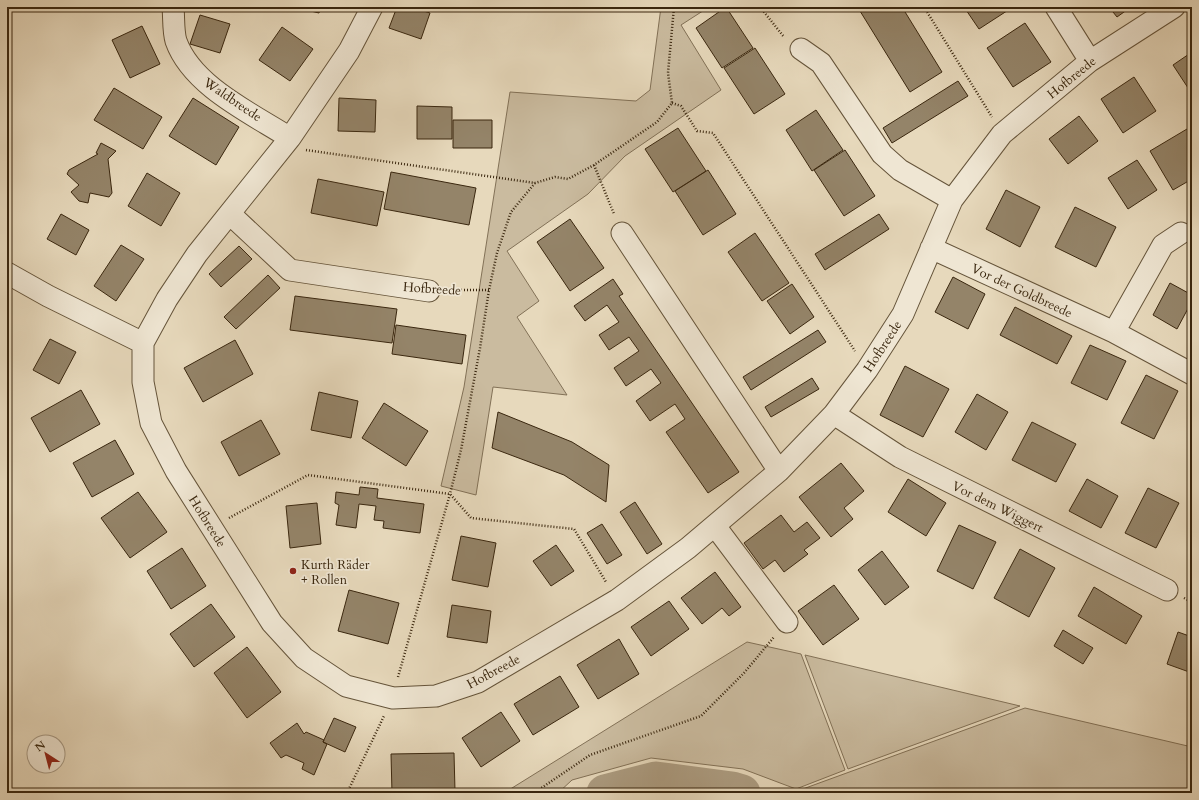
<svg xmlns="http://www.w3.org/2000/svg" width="1199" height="800" font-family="Cardo,serif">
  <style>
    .green { fill: #cabb9f; stroke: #827157 }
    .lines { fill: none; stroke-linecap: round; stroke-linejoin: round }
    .river { stroke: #ac9c81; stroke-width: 37 }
    .building { fill: #948469; stroke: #3a270f }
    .minor-casing { stroke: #65543a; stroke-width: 23 }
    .path { stroke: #3a270f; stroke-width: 2.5; stroke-dasharray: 1 2; stroke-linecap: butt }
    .minor { stroke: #efe6d3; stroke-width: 21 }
    .poi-dot { fill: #8f2418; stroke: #efe6d3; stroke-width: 1.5 }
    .labels { text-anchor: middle; stroke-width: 3.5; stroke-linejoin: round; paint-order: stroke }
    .street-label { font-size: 13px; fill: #3a270f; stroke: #efe6d3 }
    .poi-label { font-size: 13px; fill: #3a270f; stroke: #efe6d3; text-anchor: start }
  </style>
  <rect width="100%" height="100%" fill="#e7d9bc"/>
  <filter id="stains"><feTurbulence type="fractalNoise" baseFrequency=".005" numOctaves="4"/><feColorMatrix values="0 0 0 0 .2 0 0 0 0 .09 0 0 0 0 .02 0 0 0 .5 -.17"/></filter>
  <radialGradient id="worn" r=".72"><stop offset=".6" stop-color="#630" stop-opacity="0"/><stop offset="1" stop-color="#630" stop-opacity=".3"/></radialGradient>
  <!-- green -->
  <path class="green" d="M661 7H709L681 25 721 90 625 156 588 194 507 251 539 301 517 317 567 395 493 387 476 495 441 486 464 387 510 92 636 101 650 90Z
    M747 642 801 654 845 770 796 789 743 769 651 758 572 780 558 793H504Z
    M805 655 1020 706 848 769Z
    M1025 708 1192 747V793H809L800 790Z"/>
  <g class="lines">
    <!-- river -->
    <path class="river" d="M605 793 656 780 732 790 742 793"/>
  </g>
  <!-- building -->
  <path class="building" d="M294 7H321L319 13Z
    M397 7H411L430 13 421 39 389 28Z
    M573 7H606V11Z
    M726 7 753 48 722 68 696 28Z
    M867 7H902L942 72 910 92 860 11Z
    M964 7H1013L979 29Z
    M1109 7H1131L1117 17Z
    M200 15 230 24 220 53 190 44Z
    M1025 23 1051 62 1013 87 987 48Z
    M142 26 160 64 130 78 112 40Z
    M282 27 313 49 290 81 259 60Z
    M755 48 785 94 754 114 724 68Z
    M1192 52V94L1173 65Z
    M1134 77 1156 111 1123 133 1101 99Z
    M958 81 968 96 892 143 883 128Z
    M114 88 162 117 143 149 94 120Z
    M193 98 239 127 216 165 169 136Z
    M339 98 376 100 375 132 338 131Z
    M417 106 452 107V139H417Z
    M816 110 843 150 812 171 786 130Z
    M1079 116 1098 141 1068 164 1049 139Z
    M453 120H492V148H453Z
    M678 128 706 171 673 192 645 149Z
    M1187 129 1192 137V179L1173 190 1150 151Z
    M101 143 116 151 108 159 112 193 109 197 90 193 88 203 79 201 71 192 79 185 67 174 69 170 98 154 96 153Z
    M845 150 875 196 844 216 814 170Z
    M1137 160 1157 190 1128 209 1108 178Z
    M708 170 736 214 703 235 675 191Z
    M391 172 476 188 469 225 384 209Z
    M147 173 180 193 161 226 128 206Z
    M318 179 384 192 377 226 311 213Z
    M1006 190 1040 207 1020 247 986 229Z
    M1075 207 1116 227 1096 267 1055 247Z
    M61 214 89 230 76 255 47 239Z
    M879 214 889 229 825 270 815 254Z
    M570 219 604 268 570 291 537 242Z
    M755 233 789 283 762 301 728 252Z
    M121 245 144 259 116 301 94 286Z
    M239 246 252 259 221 287 209 274Z
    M268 275 280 288 236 329 224 317Z
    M953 277 985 294 968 329 935 312Z
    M613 279 623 294 619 296 739 472 708 493 666 432 685 419 675 404 650 421 636 401 661 383 651 369 626 386 614 368 639 351 629 337 609 350 599 335 619 322 607 305 585 321 574 306Z
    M1170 283 1192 295V301L1177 329 1153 315Z
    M792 284 814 317 790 334 767 301Z
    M295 296 397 309 392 343 290 330Z
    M1015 307 1072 336 1057 364 1000 335Z
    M396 325 466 335 462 364 392 354Z
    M818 330 826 342 751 390 743 377Z
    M50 339 76 352 59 384 33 370Z
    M235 340 253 374 203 402 184 368Z
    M1090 345 1126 361 1107 400 1071 383Z
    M905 366 949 389 923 437 880 415Z
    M1146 375 1178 391 1154 439 1121 423Z
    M812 378 819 389 771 417 765 407Z
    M81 390 100 424 50 452 31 418Z
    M319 392 358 401 351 438 311 430Z
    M977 394 1008 412 986 450 955 432Z
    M384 403 428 431 406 466 362 438Z
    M498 412 572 442 609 465 606 502 564 475 492 448Z
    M261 420 280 454 239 476 221 442Z
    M1032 422 1076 444 1056 482 1012 460Z
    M115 440 134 474 92 497 73 463Z
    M841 463 864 491 844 508 853 519 831 537 799 497Z
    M908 479 946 503 926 536 888 512Z
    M1087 479 1118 496 1101 528 1069 511Z
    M360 487 378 489 377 498 424 504 420 533 383 528 384 521 374 520 376 506 359 504 356 528 336 525 339 505 335 503 336 492 359 495Z
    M1148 488 1179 503 1156 548 1125 533Z
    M138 492 167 532 130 558 101 518Z
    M635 502 662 544 647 554 620 512Z
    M317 503 321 544 290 548 286 506Z
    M781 515 794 532 807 522 820 538 804 550 808 554 784 572 775 560 763 569 744 543Z
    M602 524 622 555 607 564 587 533Z
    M959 525 996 542 973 589 937 571Z
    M461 536 496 543 488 587 452 580Z
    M556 545 574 571 551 586 533 561Z
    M182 548 206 586 171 609 147 571Z
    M1020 549 1055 568 1029 617 994 598Z
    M882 551 909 587 885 605 858 570Z
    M715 572 741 607 729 616 722 608 702 624 681 598Z
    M834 585 859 619 823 645 798 611Z
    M1094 587 1142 616 1126 644 1078 616Z
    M349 590 399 603 388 644 338 631Z
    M669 601 689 629 651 656 631 627Z
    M211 604 235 637 194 667 170 634Z
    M452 605 491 611 487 643 447 637Z
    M1063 630 1093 648 1083 664 1054 646Z
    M1178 632 1192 637V673L1167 664Z
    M619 639 639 674 598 699 577 665Z
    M247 647 281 692 247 718 214 673Z
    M560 676 579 707 533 735 514 704Z
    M501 712 520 741 481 767 462 738Z
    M334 718 356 727 345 752 323 742Z
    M297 723 304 734 306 732 324 740 323 742 327 744 314 775 302 769 304 763 286 755 281 758 270 743Z
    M454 753 455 791 392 793 391 754Z"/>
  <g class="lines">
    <defs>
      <path id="minor" d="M173 7C174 17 173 31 176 41 192 86 251 113 290 138
        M372 7 349 51 290 138 197 254 167 299 143 343V382L151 423 176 471 272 623 304 658 346 686 393 698 436 696 478 682 617 600 688 548 779 471 834 414 867 370 903 314 952 200 1002 134 1090 61 1174 7
        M1056 7 1090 61
        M801 49 821 63 882 154 900 170 952 200
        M230 214 290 270 429 291
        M622 233 779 471
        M931 248 1114 332 1192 374
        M7 273 48 296 143 343
        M1114 332 1163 245 1181 233
        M834 414 900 457 1167 590
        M715 526 787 622"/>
    </defs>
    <!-- minor casing -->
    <use href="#minor" class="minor-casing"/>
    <!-- path -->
    <path class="path" d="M760 7 784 37
      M924 7 992 117
      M672 103 681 106 697 131 713 133 855 351
      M306 150 535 183 555 177 568 179 594 165 657 122 672 103 668 73 674 7
      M594 165 614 214
      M449 290H489
      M229 518 308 475 450 494 471 518 574 529 606 582
      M1184 598 1192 602
      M398 677 450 494 461 450 480 348 489 290 497 253 511 212 535 183
      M347 793 384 716
      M534 793 590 755 701 716 744 673 774 637"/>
    <!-- minor -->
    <use href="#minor" class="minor"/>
  </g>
  <!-- markers -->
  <circle class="poi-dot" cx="293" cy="571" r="4"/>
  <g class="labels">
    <!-- street labels -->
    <g class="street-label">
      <text transform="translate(1071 77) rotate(-39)" y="5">Hofbreede</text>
      <text transform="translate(233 99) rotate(34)" y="5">Waldbreede</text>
      <text transform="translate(432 288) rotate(4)" y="5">Hofbreede</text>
      <text transform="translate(1022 290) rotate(25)" y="5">Vor der Goldbreede</text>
      <text transform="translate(882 346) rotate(-57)" y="5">Hofbreede</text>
      <text transform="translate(998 506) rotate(26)" y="5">Vor dem Wiggert</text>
      <text transform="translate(208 521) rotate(58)" y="5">Hofbreede</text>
      <text transform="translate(493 671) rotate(-28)" y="5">Hofbreede</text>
    </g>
    <!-- poi labels -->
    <g class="poi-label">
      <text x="301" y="569">Kurth Räder<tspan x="301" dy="15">+ Rollen</tspan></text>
    </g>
  </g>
  <!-- margin -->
  <rect width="1199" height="800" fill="none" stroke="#e7d9bc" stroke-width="24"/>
  <rect x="8" y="8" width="1183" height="784" fill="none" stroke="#3a270f" stroke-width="2"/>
  <rect x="12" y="12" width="1175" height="776" fill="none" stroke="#3a270f"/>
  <!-- north arrow -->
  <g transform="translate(46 754) rotate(324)"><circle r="19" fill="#efe6d3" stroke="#a79a85"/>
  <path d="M0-3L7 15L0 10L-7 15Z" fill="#8f2418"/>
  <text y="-6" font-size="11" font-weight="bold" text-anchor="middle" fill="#3a270f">N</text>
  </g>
  <rect width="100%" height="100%" filter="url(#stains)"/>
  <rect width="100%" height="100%" fill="url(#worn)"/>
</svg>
